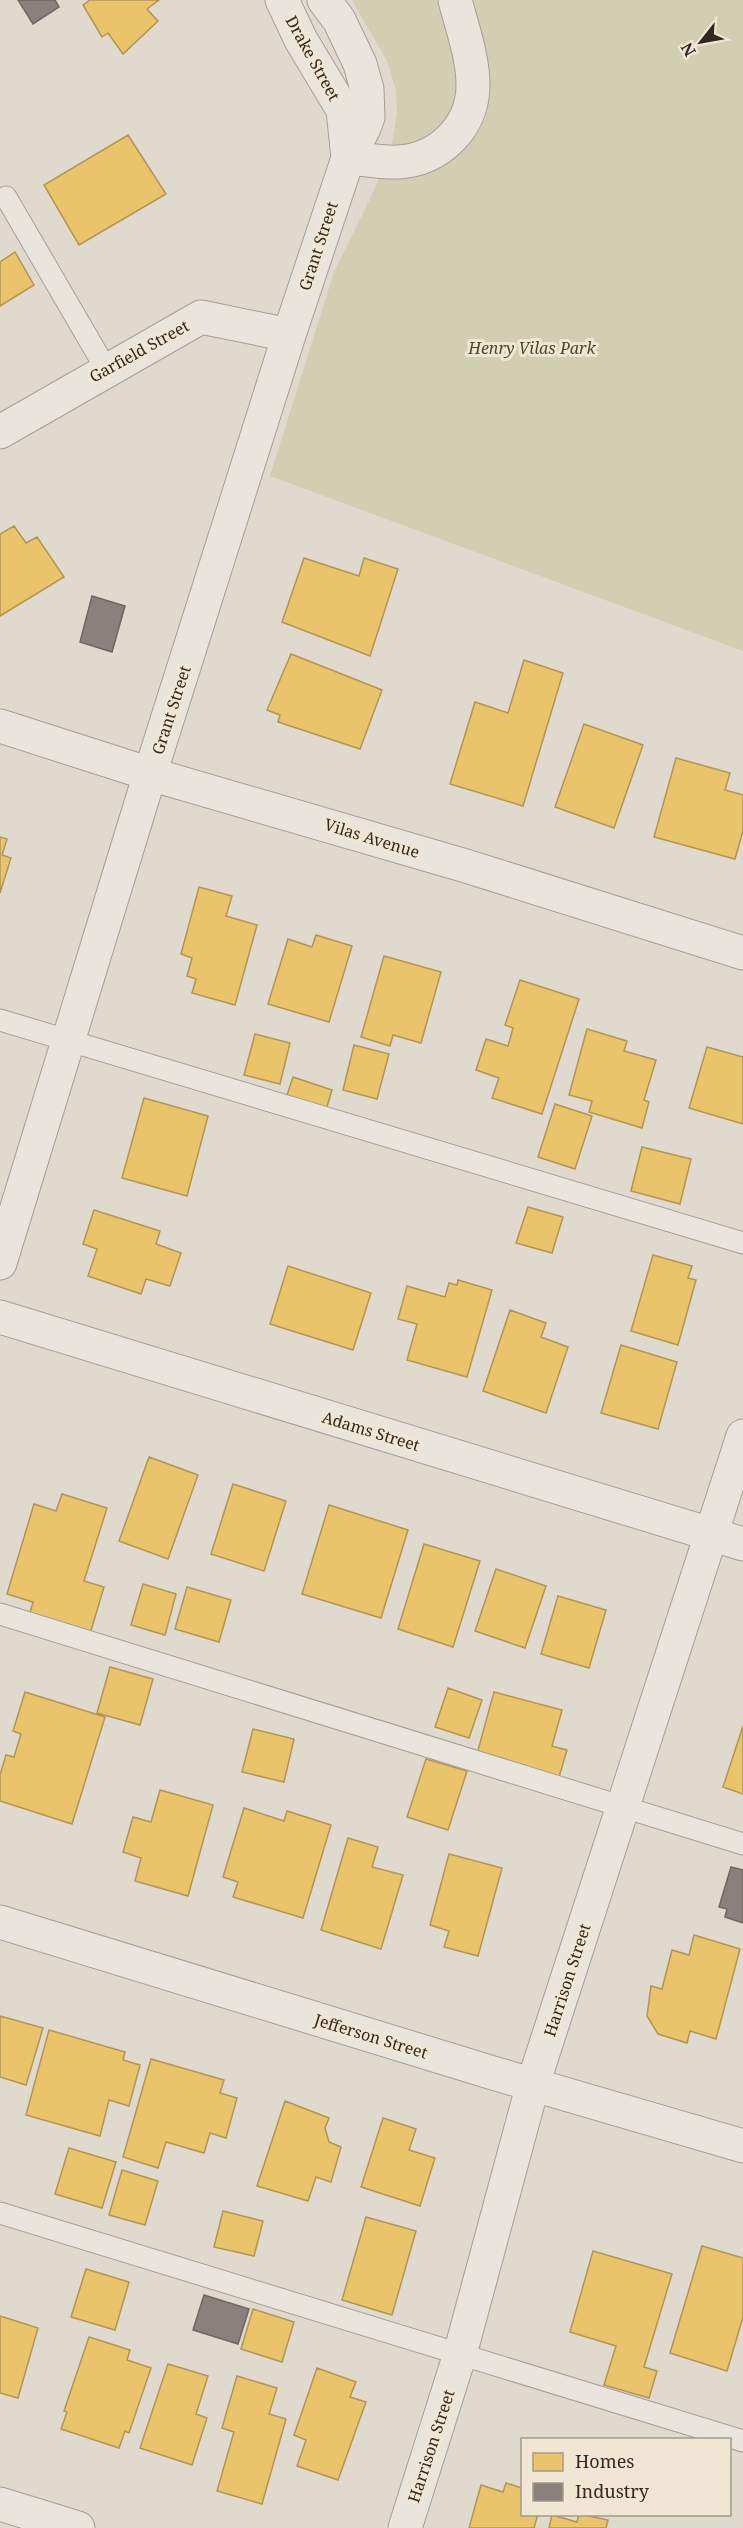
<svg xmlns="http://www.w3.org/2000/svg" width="743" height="2528" font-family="'Noto Serif',serif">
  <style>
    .green { fill: #d1ceb1 }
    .homes { fill: #e9c46a; stroke: #b29554; stroke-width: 1.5 }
    .industry { fill: #8a817c; stroke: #706660; stroke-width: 1.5 }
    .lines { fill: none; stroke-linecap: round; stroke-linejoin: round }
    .lane-casing { stroke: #a59e96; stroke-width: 23 }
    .street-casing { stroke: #a59e96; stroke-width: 35 }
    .lane { stroke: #e9e5dd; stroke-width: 21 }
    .street { stroke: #e9e5dd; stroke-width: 33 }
    .labels { text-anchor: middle; stroke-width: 6; stroke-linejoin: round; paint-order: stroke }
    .street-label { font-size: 16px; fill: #33271f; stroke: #f1e6d3 }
    .park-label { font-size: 16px; font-style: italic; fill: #474d28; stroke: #f1e6d3 }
  </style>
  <rect width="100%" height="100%" fill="#e0d9cd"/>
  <!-- green -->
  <path class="green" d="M352 0H743V651L270 476 334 272 371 197 391 148 397 114 396 90 387 61Z"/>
  <!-- homes -->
  <path class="homes" d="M90 0H159L147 9 158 21 123 54 108 33 102 37 83 5Z
    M128 135 166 194 79 245 44 185Z
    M15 252 34 285 0 306V262Z
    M14 526 26 543 37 537 64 577 0 616V534Z
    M304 558 359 576 364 558 398 569 370 656 282 622Z
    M291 654 382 690 360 749 278 722 280 715 267 710Z
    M524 660 563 673 523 806 450 784 475 702 508 713Z
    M584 724 643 745 614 828 555 807Z
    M676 758 730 773 725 790 743 795V831L735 859 654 837Z
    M0 837 7 839 2 855 11 858 0 893Z
    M199 887 232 896 226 916 257 925 235 1005 192 993 196 979 187 976 192 958 181 954Z
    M316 935 352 946 329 1022 268 1004 288 939 312 947Z
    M384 956 441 972 421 1043 393 1035 390 1046 361 1037Z
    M520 980 579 999 542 1114 492 1098 499 1078 476 1070 486 1039 508 1046 513 1028 505 1025Z
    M587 1029 627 1041 624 1051 656 1060 644 1100 649 1102 642 1128 589 1112 592 1101 569 1095Z
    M255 1034 290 1043 280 1084 244 1075Z
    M354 1045 389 1054 377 1099 343 1090Z
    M707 1047 743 1057V1124L689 1108Z
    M293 1077 332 1090 326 1110 286 1098Z
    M144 1098 208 1116 187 1196 122 1178Z
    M555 1104 592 1116 575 1169 538 1157Z
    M642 1147 691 1159 680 1204 631 1191Z
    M528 1207 563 1217 552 1253 516 1243Z
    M94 1210 160 1231 156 1244 181 1253 170 1286 146 1279 141 1294 88 1276 97 1249 83 1244Z
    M653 1255 692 1266 688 1278 696 1280 678 1345 631 1331Z
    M288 1266 371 1293 353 1350 270 1324Z
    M458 1280 492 1290 467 1377 407 1360 417 1324 398 1319 407 1286 445 1297 449 1283 457 1285Z
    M510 1310 546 1323 541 1337 568 1347 546 1413 483 1391Z
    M621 1345 677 1362 658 1429 601 1413Z
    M149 1457 198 1475 168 1559 119 1541Z
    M233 1484 286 1501 264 1571 211 1554Z
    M62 1494 107 1508 84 1581 104 1587 90 1634 29 1616 33 1602 7 1594 34 1504 56 1511Z
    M329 1505 408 1530 381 1618 302 1594Z
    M424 1544 480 1561 453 1647 398 1629Z
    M496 1569 546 1586 525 1648 475 1631Z
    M143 1584 176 1594 165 1635 131 1625Z
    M187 1587 231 1600 219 1642 175 1629Z
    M558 1596 606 1610 589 1668 541 1654Z
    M110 1667 153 1679 140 1725 97 1713Z
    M448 1688 482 1700 469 1738 435 1727Z
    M25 1692 105 1717 72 1824 0 1801V1775L6 1755 14 1757 21 1734 13 1731Z
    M494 1692 562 1710 552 1746 567 1750 559 1777 477 1754Z
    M743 1726V1794L723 1787Z
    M253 1729 294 1739 284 1782 242 1772Z
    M426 1759 467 1771 448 1830 407 1817Z
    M160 1790 213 1805 188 1896 135 1881 141 1858 123 1852 133 1817 151 1822Z
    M244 1808 284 1821 287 1811 331 1825 303 1918 233 1897 238 1882 223 1877Z
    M348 1838 378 1847 372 1867 403 1875 381 1949 321 1930Z
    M449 1854 502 1868 478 1956 444 1947 449 1931 430 1925Z
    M694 1935 740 1949 716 2039 690 2031 687 2043 658 2034 647 2016 651 1986 662 1989 672 1950 689 1955Z
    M0 2016 43 2028 26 2085 0 2077Z
    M49 2030 125 2052 123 2060 140 2065 129 2106 109 2100 100 2136 26 2115Z
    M151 2059 224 2080 220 2093 237 2098 226 2138 210 2133 204 2153 166 2142 158 2168 123 2157Z
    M285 2101 329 2118 325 2128 329 2142 341 2147 331 2182 316 2177 308 2201 257 2186Z
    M383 2118 416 2129 409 2150 435 2158 420 2206 361 2187Z
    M69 2148 116 2162 102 2208 55 2194Z
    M122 2170 158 2181 145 2225 109 2215Z
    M223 2211 263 2221 254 2256 214 2247Z
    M366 2217 416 2231 392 2315 342 2300Z
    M702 2246 743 2258V2317L727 2371 670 2353Z
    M593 2251 672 2274 644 2367 657 2371 649 2398 604 2385 616 2346 570 2332Z
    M86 2269 129 2282 115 2330 71 2317Z
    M253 2309 294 2322 282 2362 241 2349Z
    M0 2316 38 2328 18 2398 0 2393Z
    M89 2337 130 2350 127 2360 151 2368 129 2433 125 2431 119 2448 61 2429 67 2412 64 2411Z
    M168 2364 208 2376 196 2414 207 2418 192 2465 140 2448Z
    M317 2368 356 2382 350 2397 366 2402 338 2480 297 2466 306 2440 294 2435Z
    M237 2376 277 2388 269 2414 286 2419 262 2504 217 2491 234 2432 222 2428Z
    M506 2483 522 2488V2514H538L534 2528H469L481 2485 503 2492Z
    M579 2514 608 2520 606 2528H549L552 2515 577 2522Z"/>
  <!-- industry -->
  <path class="industry" d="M18 0H55L59 7 33 24Z
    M92 596 125 606 112 652 80 642Z
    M731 1867 743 1870V1923L725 1917 727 1909 719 1907Z
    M204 2295 249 2309 238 2344 193 2330Z"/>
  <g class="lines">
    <defs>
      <path id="lane" d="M6 197 106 369
        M0 1020 743 1243
        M0 1614 743 1844
        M0 2213 743 2441"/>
      <path id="street" d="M282 0 301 40 343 110 348 158
        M348 158C364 159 382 163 398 162 439 160 473 127 473 85 473 57 462 27 455 0
        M0 432 201 317 289 335
        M0 726 150 774 466 866 743 953
        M0 1263 150 774 289 335 348 158 364 128 368 117 367 89 360 64 339 20 324 0
        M0 1317 743 1544
        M0 1922 493 2073 743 2146
        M0 2504 78 2528
        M405 2528 460 2354 533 2084 743 1436"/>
    </defs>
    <!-- lane casing -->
    <use href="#lane" class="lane-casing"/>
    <!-- street casing -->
    <use href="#street" class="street-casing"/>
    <!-- lane -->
    <use href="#lane" class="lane"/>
    <!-- street -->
    <use href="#street" class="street"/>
  </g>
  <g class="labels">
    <!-- street labels -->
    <g class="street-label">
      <text transform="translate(313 58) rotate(61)" y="6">Drake Street</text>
      <text transform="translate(318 246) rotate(-72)" y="6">Grant Street</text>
      <text transform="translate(139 351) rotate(-29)" y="6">Garfield Street</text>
      <text transform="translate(171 710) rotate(-72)" y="6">Grant Street</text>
      <text transform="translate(372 838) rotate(17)" y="6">Vilas Avenue</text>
      <text transform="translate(371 1431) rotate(17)" y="6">Adams Street</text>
      <text transform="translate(567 1980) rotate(-72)" y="6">Harrison Street</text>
      <text transform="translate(371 2036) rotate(17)" y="6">Jefferson Street</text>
      <text transform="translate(431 2446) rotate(-72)" y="6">Harrison Street</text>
    </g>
    <!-- park labels -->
    <g class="park-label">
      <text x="532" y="354">Henry Vilas Park</text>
    </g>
  </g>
  <!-- legend -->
  <rect x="521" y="2438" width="210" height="78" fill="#f1e6d3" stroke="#a59a8b" stroke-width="1.5"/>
  <rect x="533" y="2453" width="30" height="18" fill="#e9c46a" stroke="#a59a8b" stroke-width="1.5"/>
  <text x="575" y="2468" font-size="18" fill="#33271f">Homes</text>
  <rect x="533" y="2483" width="30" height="18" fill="#8a817c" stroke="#a59a8b" stroke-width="1.5"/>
  <text x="575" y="2498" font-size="18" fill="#33271f">Industry</text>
  <!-- north arrow -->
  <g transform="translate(701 42) rotate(239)" stroke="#f1e6d3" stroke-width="4.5" paint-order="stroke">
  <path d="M0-4.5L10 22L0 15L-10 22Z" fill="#33271f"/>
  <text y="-9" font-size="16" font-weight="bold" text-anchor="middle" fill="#33271f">N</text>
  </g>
</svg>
